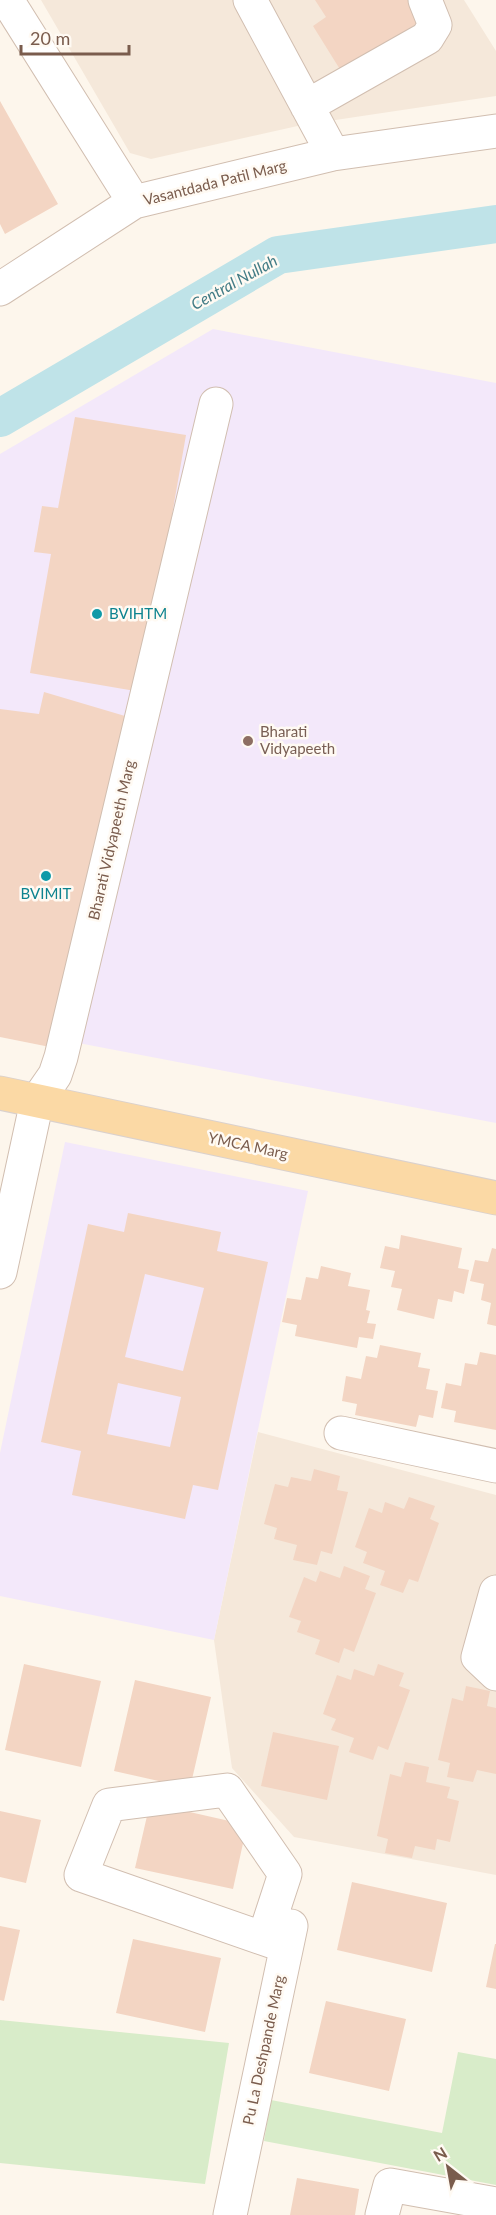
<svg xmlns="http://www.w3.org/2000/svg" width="496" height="2215" font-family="Lato,sans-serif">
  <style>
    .residential { fill: #f5e8da }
    .education { fill: #f3e8fa }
    .green { fill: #d8ecc9 }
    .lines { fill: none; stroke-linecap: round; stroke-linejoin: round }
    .canal { stroke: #bfe3e8; stroke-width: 38 }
    .building { fill: #f3d5c3; fill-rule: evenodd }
    .minor-casing { stroke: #d1beb0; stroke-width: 35 }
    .major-casing { stroke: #dad1cd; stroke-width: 35 }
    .minor { stroke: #fff; stroke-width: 33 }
    .major { stroke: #fbd9a5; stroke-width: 33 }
    .culture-dot { fill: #0f9aa8; stroke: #fffaf3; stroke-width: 2 }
    .education-dot { fill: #8d6e63; stroke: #fffaf3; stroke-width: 2 }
    .labels { text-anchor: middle; stroke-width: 5; stroke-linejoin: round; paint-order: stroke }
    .street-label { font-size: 15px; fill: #7a5c4d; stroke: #fffaf3 }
    .culture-label { font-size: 15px; fill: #0d838f; stroke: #fffaf3; text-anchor: start }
    .education-label { font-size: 15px; fill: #785e54; stroke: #fffaf3; text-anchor: start }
    .water-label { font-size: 16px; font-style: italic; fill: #437c86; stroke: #fffaf3 }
  </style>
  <rect width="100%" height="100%" fill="#fdf6ec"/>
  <!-- residential -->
  <path class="residential" d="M41 0H464L496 51V96L302 125 151 159 130 153Z
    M258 1432 496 1495V1875L294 1837 232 1768 214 1640Z"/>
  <!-- education -->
  <path class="education" d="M213 329 496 383V1123L0 1028V454Z
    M65 1142 308 1191 214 1640 0 1596V1453Z"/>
  <!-- green -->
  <path class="green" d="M0 2020 229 2043 205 2184 0 2163Z
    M458 2052 496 2059V2185L264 2141 271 2100 442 2133Z"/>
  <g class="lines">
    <!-- canal -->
    <path class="canal" d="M0 418 278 255 496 224"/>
  </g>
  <!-- building -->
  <path class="building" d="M315 0H415L426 18 341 71 313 26 326 17Z
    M0 101 58 204 5 234 0 224Z
    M75 417 186 435 141 692 30 673 51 554 34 552 42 506 58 508Z
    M44 692 125 716 55 1048 0 1037V709L39 714Z
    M128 1213 221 1232 217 1251 268 1262 218 1490 193 1485 185 1519 72 1495 81 1451 41 1442 88 1224 124 1232ZM145 1274 204 1288 183 1371 125 1357ZM118 1383 181 1397 170 1447 107 1434Z
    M401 1235 462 1248 458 1268 469 1270 464 1294 454 1291 452 1302 438 1299 434 1319 397 1310 402 1289 391 1287 395 1271 380 1268 385 1246 399 1249Z
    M492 1248 496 1249V1326L487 1324 491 1303 481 1300 484 1284 470 1281 475 1260 488 1262Z
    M321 1266 351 1273 348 1286 370 1290 366 1310 370 1311 367 1323 376 1324 373 1339 359 1337 357 1348 295 1336 297 1325 282 1322 287 1298 301 1300 306 1277 318 1279Z
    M380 1345 421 1353 418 1367 430 1369 426 1389 438 1391 433 1418 419 1415 416 1427 355 1415 357 1404 342 1401 346 1376 361 1379 366 1356 377 1358Z
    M480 1352 496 1355V1430L454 1422 456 1411 441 1408 446 1383 461 1386 465 1363 477 1365Z
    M314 1469 340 1476 337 1490 348 1492 332 1554 321 1551 317 1565 293 1560 297 1545 274 1539 277 1528 264 1524 275 1484 288 1487 291 1477 311 1481Z
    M409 1497 435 1506 430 1519 439 1523 418 1582 409 1579 403 1593 380 1585 385 1571 363 1563 367 1552 355 1547 369 1508 382 1513 385 1502 404 1509Z
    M344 1566 370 1576 365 1589 376 1593 354 1652 344 1648 339 1663 315 1654 320 1640 297 1632 301 1621 289 1617 304 1577 316 1582 320 1571 340 1578Z
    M24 1664 101 1681 81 1767 5 1750Z
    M378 1664 404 1673 399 1686 410 1690 388 1750 378 1746 373 1760 349 1752 354 1738 331 1730 336 1719 323 1714 337 1675 351 1680 354 1669 374 1676Z
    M135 1680 211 1697 190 1788 114 1771Z
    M466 1686 490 1691 487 1706 496 1708V1774L477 1770 473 1782 447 1777 450 1763 438 1760 452 1698 463 1701Z
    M273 1732 339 1746 327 1800 261 1786Z
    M405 1762 429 1767 426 1782 450 1787 447 1798 459 1801 450 1842 437 1839 435 1850 415 1846 412 1858 385 1853 388 1839 377 1836 390 1774 401 1777Z
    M150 1803 247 1825 233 1889 135 1868Z
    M0 1811 41 1820 26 1883 0 1877Z
    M352 1882 447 1903 432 1972 337 1950Z
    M0 1926 20 1930 4 2001 0 2000Z
    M133 1939 221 1958 205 2032 116 2013Z
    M495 1944H496V1989L486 1987Z
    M326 2001 406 2019 389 2091 309 2073Z
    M297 2178 359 2189 355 2215H290Z"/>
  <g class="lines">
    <defs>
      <path id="minor" d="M7 0 134 202 333 154 496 131
        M250 0 333 154
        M307 106 427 38 435 25 425 0
        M0 289 134 202
        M0 1272 37 1101 55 1075 61 1057 216 404
        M341 1433 496 1466
        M496 1592 478 1657 496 1674
        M264 1938 285 1874 227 1790 109 1805 81 1875 285 1946
        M230 2215 291 1926
        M382 2215 390 2185 496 2204"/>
      <path id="major" d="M0 1093 496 1198"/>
    </defs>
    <!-- minor casing -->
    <use href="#minor" class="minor-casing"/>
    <!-- major casing -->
    <use href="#major" class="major-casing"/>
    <!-- minor -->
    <use href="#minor" class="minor"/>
    <!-- major -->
    <use href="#major" class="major"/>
  </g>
  <!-- markers -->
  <g class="culture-dot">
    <circle cx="97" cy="614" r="6"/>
    <circle cx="46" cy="876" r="6"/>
  </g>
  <circle class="education-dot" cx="248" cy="741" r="6"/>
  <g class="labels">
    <!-- street labels -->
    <g class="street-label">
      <text transform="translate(215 183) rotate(-14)" y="5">Vasantdada Patil Marg</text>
      <text transform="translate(112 840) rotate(-77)" y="5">Bharati Vidyapeeth Marg</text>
      <text transform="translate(248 1146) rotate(12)" y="5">YMCA Marg</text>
      <text transform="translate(264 2050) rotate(-78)" y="5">Pu La Deshpande Marg</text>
    </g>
    <!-- culture labels -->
    <g class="culture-label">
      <text x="109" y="619">BVIHTM</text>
      <text x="46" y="899" text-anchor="middle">BVIMIT</text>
    </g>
    <!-- education labels -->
    <g class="education-label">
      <text x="260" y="737">Bharati<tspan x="260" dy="17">Vidyapeeth</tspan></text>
    </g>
    <!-- water labels -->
    <g class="water-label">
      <text transform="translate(234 282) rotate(-29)" y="6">Central Nullah</text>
    </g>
  </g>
  <!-- north arrow -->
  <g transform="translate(448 2167) rotate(329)" stroke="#fffaf3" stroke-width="4.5" paint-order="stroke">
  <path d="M0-4.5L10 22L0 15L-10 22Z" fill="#7a5c4d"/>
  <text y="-9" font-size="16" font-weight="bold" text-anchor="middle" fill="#7a5c4d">N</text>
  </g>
  <!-- scale -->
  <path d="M21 45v9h108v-9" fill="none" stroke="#7a5c4d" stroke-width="3"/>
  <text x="30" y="45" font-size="18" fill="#7a5c4d" stroke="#fffaf3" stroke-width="4.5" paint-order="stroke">20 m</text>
</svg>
